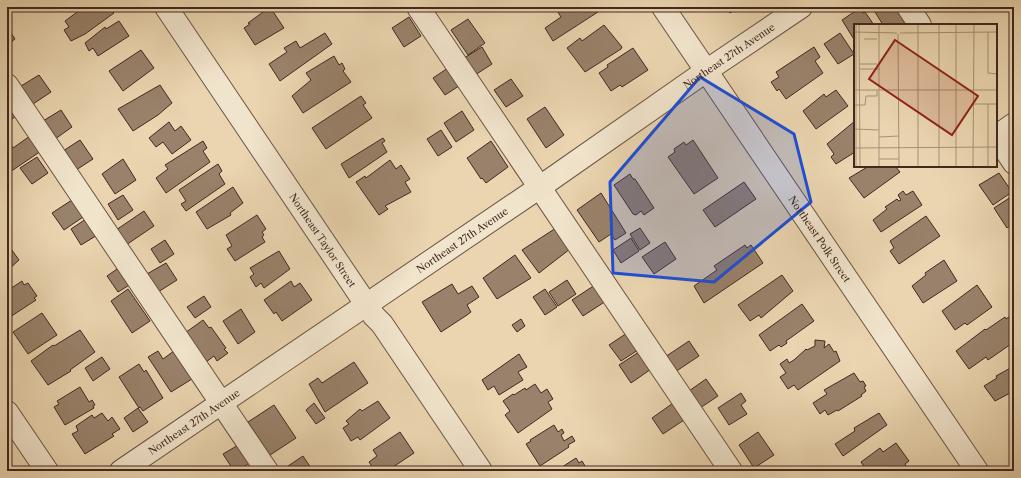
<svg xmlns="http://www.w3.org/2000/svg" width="1021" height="478" font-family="'Libre Caslon Text',serif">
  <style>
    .building { fill: #99826b; stroke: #412920 }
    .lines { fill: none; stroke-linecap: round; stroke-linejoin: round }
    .minor-casing { stroke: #6b5444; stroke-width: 24 }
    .minor { stroke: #f1e4cc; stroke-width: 22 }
    .marked { fill: #1d4ed8; fill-opacity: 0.2; stroke: #1d4ed8; stroke-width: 3; stroke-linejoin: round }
    .labels { text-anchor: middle; stroke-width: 3.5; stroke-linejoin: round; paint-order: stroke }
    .street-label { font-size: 10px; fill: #412920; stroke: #f1e4cc }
    .inset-road { fill: none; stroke: #a69076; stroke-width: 1 }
    .view { fill: #8f2418; fill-opacity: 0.15; stroke: #8f2418; stroke-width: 2 }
    .inset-edge { fill: none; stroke: #412920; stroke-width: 2 }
  </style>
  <rect width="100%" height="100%" fill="#ead5b0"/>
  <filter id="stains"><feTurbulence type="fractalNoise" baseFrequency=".005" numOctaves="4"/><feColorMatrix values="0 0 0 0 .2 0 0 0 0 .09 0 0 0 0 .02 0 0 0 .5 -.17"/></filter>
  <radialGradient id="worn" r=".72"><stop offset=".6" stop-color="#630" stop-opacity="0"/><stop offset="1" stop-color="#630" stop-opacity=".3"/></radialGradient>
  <!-- building -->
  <path class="building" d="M84 7H109L114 13 85 34 71 41 64 30 69 27 65 21Z
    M270 7 284 28 255 45 244 28 250 24 248 23Z
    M560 7H598L601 10 553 41 545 28 561 17 556 9Z
    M723 7H738L730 13 727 8 725 9Z
    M872 7H898L909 25H883Z
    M964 7H976L968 12Z
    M1008 7H1014V16Z
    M860 8 863 13 865 12 874 25H855V41L842 20Z
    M409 17 421 36 404 47 392 28Z
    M468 19 485 43 468 55 451 30Z
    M119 21 129 36 98 56 93 48 89 51 85 43 105 27 106 29Z
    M604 25 622 47 621 49 585 72 567 48 580 38 582 41Z
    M9 30 15 39 7 45V32Z
    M325 33 332 44 280 81 269 64 287 52 284 48 296 41 300 48Z
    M840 33 854 54 838 64 824 44Z
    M482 47 492 64 475 75 464 58Z
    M814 47 820 57 815 61 823 73 786 99 779 89 777 91 771 82 779 77 776 72Z
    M633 48 648 70 622 87 620 85 611 91 599 73 608 67 607 65Z
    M141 50 154 68 123 91 109 71Z
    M334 56 339 65 342 63 345 69 343 71 351 82 303 113 292 96 311 80 306 73Z
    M451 66 462 84 445 95 433 78Z
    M39 75 51 92 33 104 21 86Z
    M511 79 523 96 506 107 494 90Z
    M160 85 172 103 158 115 133 131 118 109Z
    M836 90 848 106 816 129 803 111 824 94 826 97Z
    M361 96 366 103 363 105 372 118 326 149 312 128Z
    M7 104 16 116 7 123Z
    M545 107 564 135 546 148 527 119Z
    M61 110 72 127 55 139 43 121Z
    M462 111 474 130 456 142 444 123Z
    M855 121V152L836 164 831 157 834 154 827 144Z
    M169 122 175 131 181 126 191 140 172 154 163 142 156 147 149 138Z
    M441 130 452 147 438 156 427 139Z
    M30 136 41 151 7 174V139L13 148Z
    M383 138 385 141 382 143 387 152 349 178 341 164Z
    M80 140 93 159 76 170 63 151Z
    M693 140 718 178 694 194 668 157 675 152 674 149 684 142 686 145Z
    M203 141 207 148 203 151 210 162 166 193 156 178 168 169 165 165Z
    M491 141 508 167 486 183 482 178 481 179 467 158Z
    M37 157 48 173 32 184 20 168Z
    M123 159 136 180 115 194 102 174Z
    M390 160 396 169 401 165 410 179 405 182 411 192 385 206 388 209 379 215 356 182 365 176 366 178Z
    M218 164 222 171 219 174 225 184 186 211 181 204 186 201 179 190Z
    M869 166H895L900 172 864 198 849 178Z
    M999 173 1012 192 993 205 979 185Z
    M630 174 633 179H635L654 208 644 215 641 211 636 215 633 214 614 185Z
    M744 182 756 199 715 227 703 210Z
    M233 187 243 203 230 213 231 215 207 229 196 212Z
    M903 191 906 195 913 191 922 205 881 232 873 220 887 209 885 207 897 199 899 201 901 200 898 195Z
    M601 193 626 233 615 240 611 234 599 242 577 210Z
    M123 195 133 210 118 220 108 204Z
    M1014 195V223L1007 228 994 208Z
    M75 198 86 215 64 230 52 213Z
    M144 211 154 226 126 245 116 230Z
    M257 215 266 229 262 232 264 235 262 237 265 242 235 261 227 249 232 246 226 235Z
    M926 216 940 236 899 264 890 251 894 248 890 241Z
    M89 217 99 234 81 245 71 229Z
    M556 228 570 249 539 273 522 250Z
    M640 228 650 243 640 250 630 234Z
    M631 238 639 251 621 263 613 250Z
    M165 240 174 254 160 263 151 249Z
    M665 242 676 259 654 274 642 257Z
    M745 245 747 248 751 245 763 263 704 303 694 286 717 270 714 266Z
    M9 246 19 260 7 271V248Z
    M279 251 290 269 264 288 261 283 256 287 250 277 254 274 250 268Z
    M515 255 531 278 497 299 483 278Z
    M944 260 957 281 923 303 912 286 926 275 925 273Z
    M166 263 177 280 158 292 147 274Z
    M120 267 131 284 118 292 107 276Z
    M782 275 793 291 761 318 759 315 750 321 738 305Z
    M567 280 576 294 558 306 549 292Z
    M22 281 24 285 28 283 37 296 34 298 36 300 7 319V291Z
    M291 281 294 287 300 283 312 300 282 321 276 312 274 314 264 300Z
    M452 284 458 294 472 286 479 297 467 305 471 312 467 315 441 332 422 302Z
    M595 285 606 301 583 316 572 300Z
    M977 285 992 307 967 325 965 323 955 330 942 311Z
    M128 289 150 321 132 333 111 301Z
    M545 289 557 307 545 315 533 297Z
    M204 296 211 307 195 318 187 307Z
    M802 304 814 321 786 341 787 343 781 347 779 345 770 351 759 335Z
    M241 309 255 332 238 344 223 321Z
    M42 313 57 335 28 354 13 332Z
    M1013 314 1014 342 988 360 986 357 969 369 956 351 985 329 986 330 1005 317 1006 319Z
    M521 319 525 326 517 332 512 325Z
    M203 320 209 328 211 327 226 348 224 349 228 353 217 361 214 356 206 362 185 333Z
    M80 330 95 352 70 370 71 371 48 385 31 361 53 345 54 346Z
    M630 331 641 348 621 361 609 345Z
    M815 340 825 341 824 348 829 344 834 352 836 351 840 361 798 390 794 385 788 389 780 377 786 373 780 364 787 359 789 363 794 360 806 349 807 350 815 346Z
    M689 341 699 356 675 372 665 357Z
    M642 350 654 367 631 383 619 365Z
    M158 351 163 359 174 351 192 379 171 392 148 357Z
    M519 354 527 367 518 372 523 380 499 395 494 386 488 390 482 380Z
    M102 357 110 369 93 381 85 368Z
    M354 362 368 383 325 412 309 384 318 378 322 383Z
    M139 364 144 372 146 370 163 398 143 411 140 407 139 408 119 377Z
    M1014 366V391L995 401 984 386 997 378 996 376Z
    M854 373 860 382 863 381 866 386 864 387 866 391 861 395 862 396 838 411 837 410 828 415 825 410 820 414 813 403 827 394 824 390Z
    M706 379 718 396 700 408 689 391Z
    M535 384 541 393 547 389 553 399 548 402 552 409 518 433 505 415 510 411 503 401 513 394 514 395 525 388 526 390Z
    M80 387 89 402 92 400 95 405 93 406 94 408 65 425 54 407 59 404 57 401Z
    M741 393 746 401 741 405 747 414 729 425 718 408Z
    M378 401 390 418 360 440 358 437 351 441 343 428 349 424 346 421 360 409 362 411Z
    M676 401 687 418 663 434 652 418Z
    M314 403 325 418 316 424 306 410Z
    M274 405 296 438 270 455 248 422Z
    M138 408 148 422 133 432 124 418Z
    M102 413 108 421 112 417 120 429 112 434 114 436 85 454 72 434 78 431 76 426 92 415 94 418Z
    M879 413 887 425 843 456 835 444 855 431 854 428Z
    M554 425 558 432 562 429 564 433 561 435 564 441 572 436 575 441 568 445 569 447 540 466 526 444 531 441 530 440Z
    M400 432 414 453 387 471H375L369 462 377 456 373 450Z
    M758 432 774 455 754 468 739 445Z
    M896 443 909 461 905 464 906 466 898 471H867L861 462 880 448 883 452Z
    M240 444 251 462 237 471H234L223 454Z
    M303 456 313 471H287L285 468Z
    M576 458 579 463 582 461 588 471H556Z"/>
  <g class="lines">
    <defs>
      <g id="minor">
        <path id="s1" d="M166 7 374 316 382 324 481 471"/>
        <path d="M418 7 731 471"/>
        <path id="s2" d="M663 7 977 471"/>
        <path d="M908 7 920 25"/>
        <path d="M7 85 267 471"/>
        <path d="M996 136 1014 163"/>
        <path d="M997 136 1014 124"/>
        <path d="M7 412 47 471"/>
        <path id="s3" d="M121 471 540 187 706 71 801 7"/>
      </g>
    </defs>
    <!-- minor casing -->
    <use href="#minor" class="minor-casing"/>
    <!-- minor -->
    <use href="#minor" class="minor"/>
  </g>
  <!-- marked area -->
  <path class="marked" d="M700 77 794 134 811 202 714 282 613 273 610 182Z"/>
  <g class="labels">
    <!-- street labels -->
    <g class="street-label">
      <text dy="4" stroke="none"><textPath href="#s3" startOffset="736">Northeast 27th Avenue</textPath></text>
      <text dy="4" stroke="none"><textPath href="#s2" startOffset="280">Northeast Polk Street</textPath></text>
      <text dy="4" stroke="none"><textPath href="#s1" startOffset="281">Northeast Taylor Street</textPath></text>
      <text dy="4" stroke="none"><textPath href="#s3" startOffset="412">Northeast 27th Avenue</textPath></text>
      <text dy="4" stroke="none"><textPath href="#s3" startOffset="88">Northeast 27th Avenue</textPath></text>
    </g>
  </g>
  <!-- overview -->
  <g transform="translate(854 24)">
    <rect width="143" height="143" fill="#ead5b0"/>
    <path class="inset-road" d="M2 0V143M5 0 6 143M25 0V143M64 0V143M85 0V143M102 0V143M0 8 43 9M134 8V49L143 50M46 9 143 8M44 10 45 143M10 15H23M6 40H23M6 45H25M0 66H143M120 80H143M0 81H11L12 72H23V66M0 105 25 106M25 113 45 112M0 124 143 123M25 135H45M119 143 120 0M134 143V80"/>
    <path class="view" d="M41 16 124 72 98 111 15 55Z"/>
    <rect width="143" height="143" class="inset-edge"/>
  </g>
  <!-- margin -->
  <rect width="1021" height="478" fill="none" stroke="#ead5b0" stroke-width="24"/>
  <rect x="8" y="8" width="1005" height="462" fill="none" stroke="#412920" stroke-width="2"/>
  <rect x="12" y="12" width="997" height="454" fill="none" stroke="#412920"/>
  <rect width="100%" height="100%" filter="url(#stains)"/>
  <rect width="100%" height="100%" fill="url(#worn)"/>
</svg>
